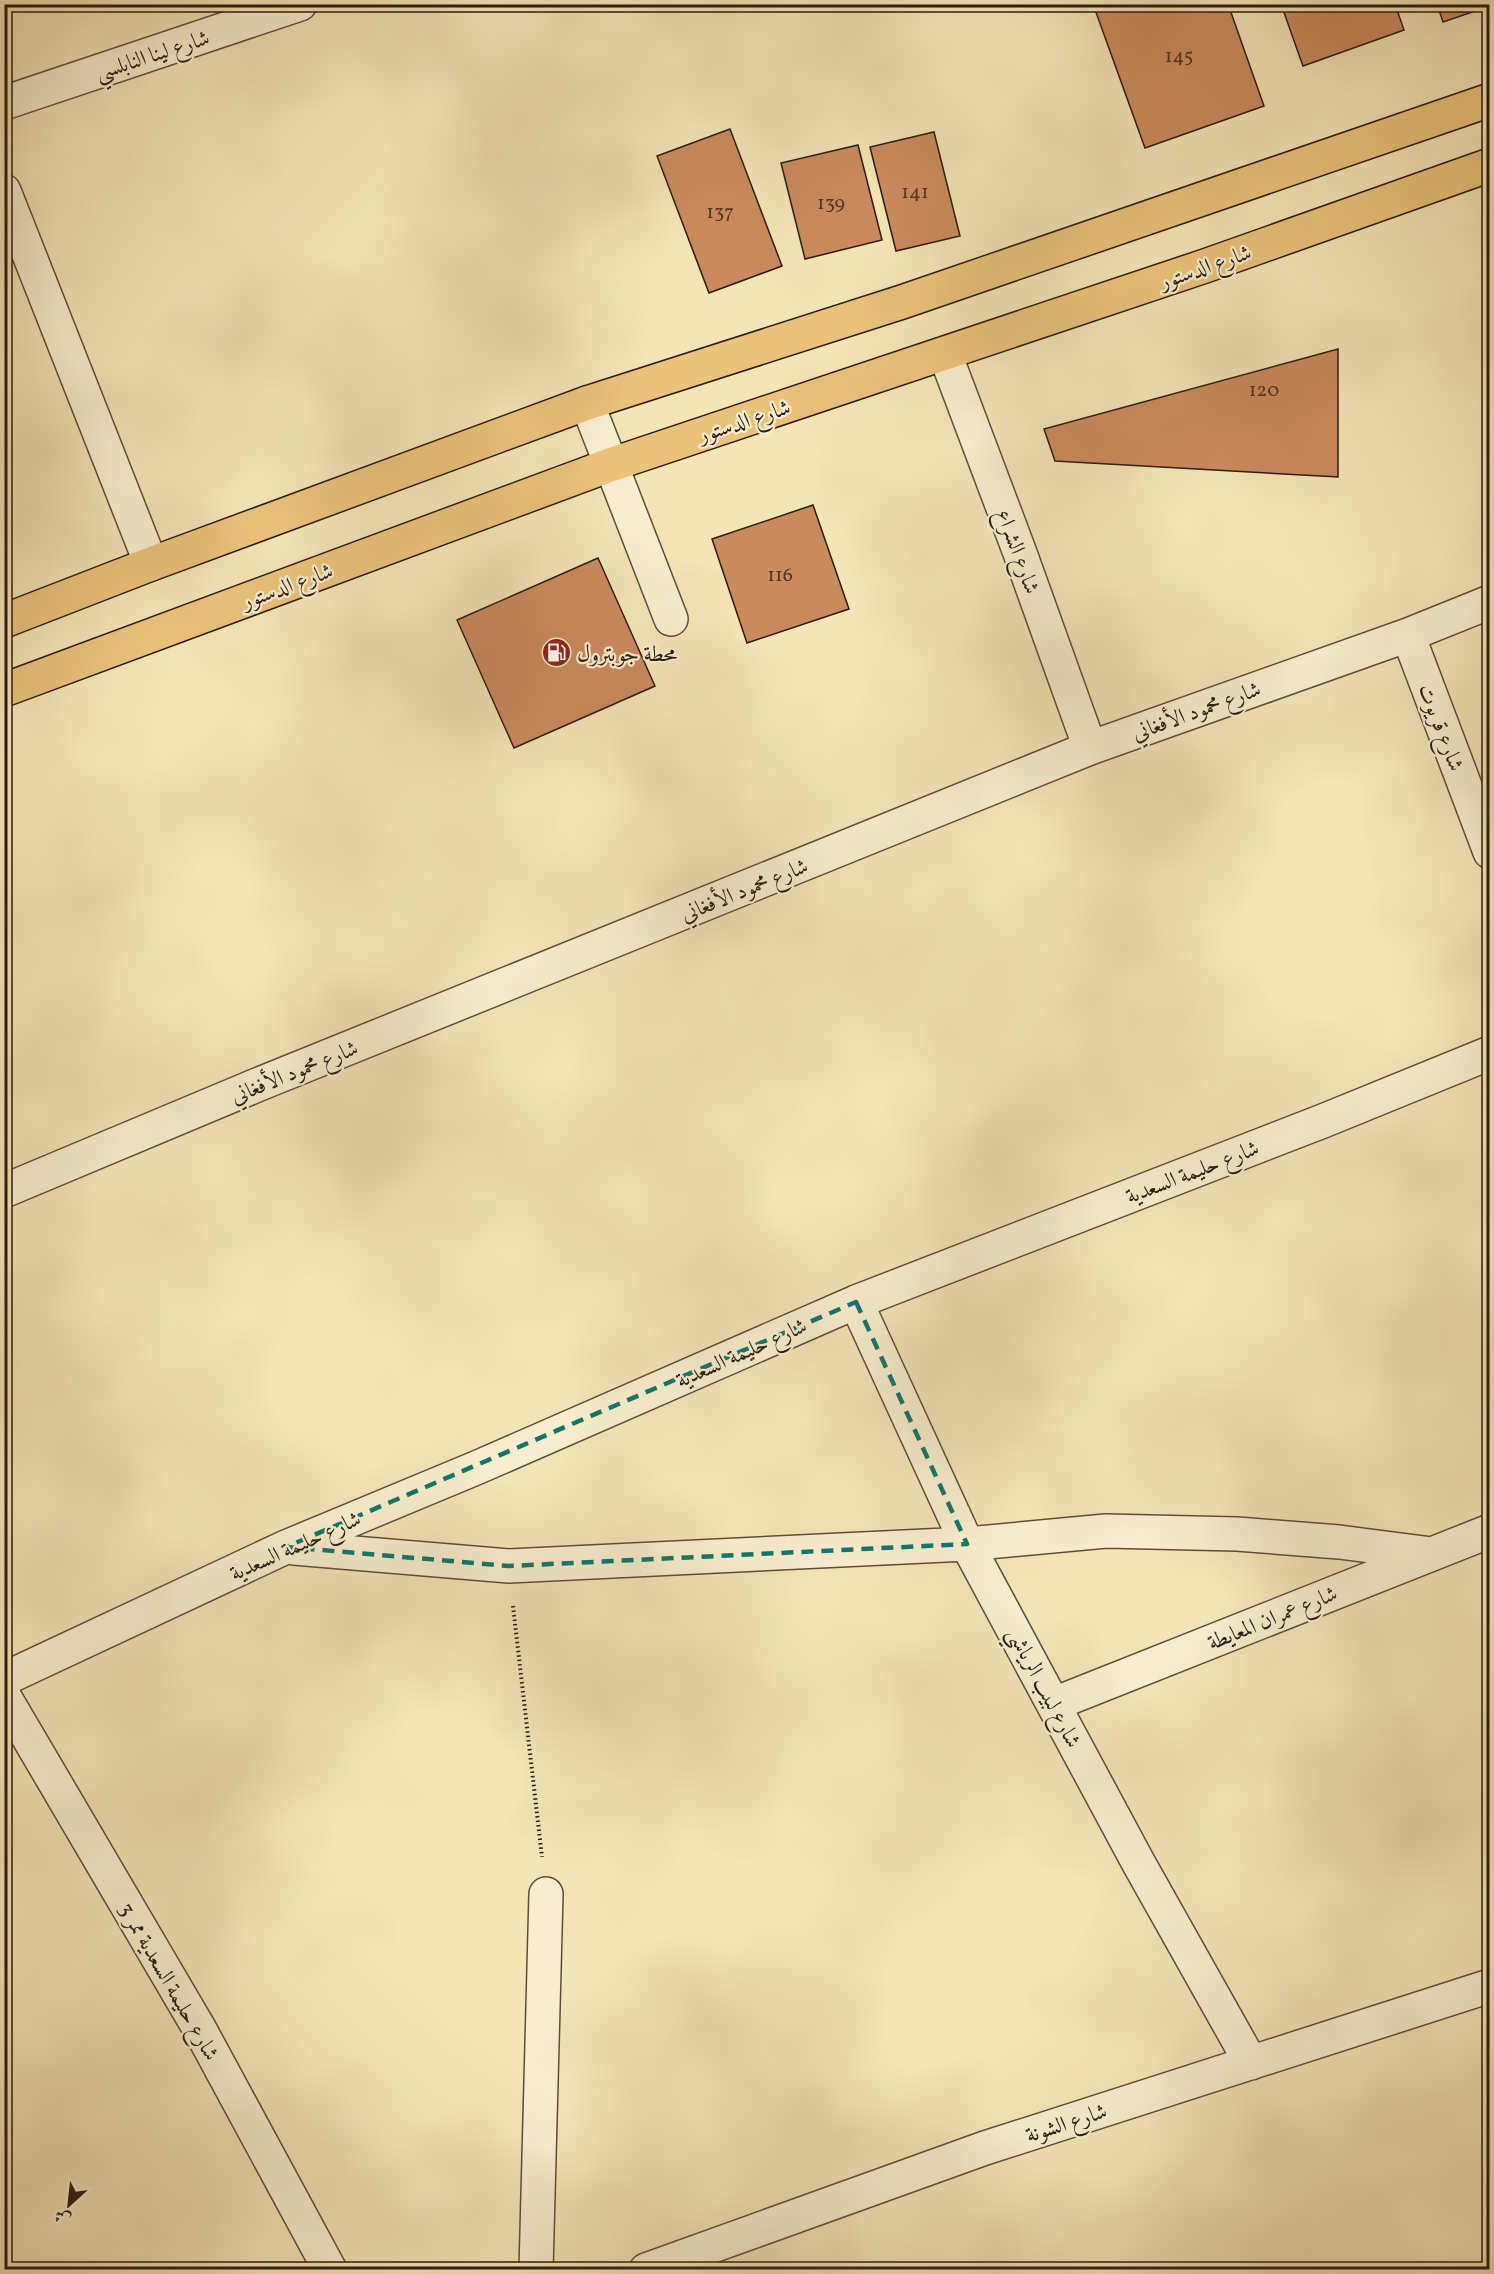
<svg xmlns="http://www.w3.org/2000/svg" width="1494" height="2274" font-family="Vollkorn,Amiri,serif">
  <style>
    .building { fill: #ca8a5d; stroke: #2b1a13; stroke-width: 1.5 }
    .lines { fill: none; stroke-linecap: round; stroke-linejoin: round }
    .minor-casing { stroke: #5d4d3c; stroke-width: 36 }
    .major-casing { stroke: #2b1a13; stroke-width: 36 }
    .path { stroke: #2b1a13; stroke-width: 4; stroke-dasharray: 1.5 3; stroke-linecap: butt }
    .minor { stroke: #f8eecf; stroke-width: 33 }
    .major { stroke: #eac27a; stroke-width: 33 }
    .marked { fill: none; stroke: #0f766e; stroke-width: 4.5; stroke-dasharray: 12 8; stroke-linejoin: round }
    .labels { text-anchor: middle; stroke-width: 4.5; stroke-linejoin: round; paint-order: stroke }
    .number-label { font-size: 20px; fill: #533626 }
    .street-label { font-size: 22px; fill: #2b1a13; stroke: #f8eecf }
    .poi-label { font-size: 22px; fill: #2b1a13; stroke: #f8eecf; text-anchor: start }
  </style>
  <rect width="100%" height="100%" fill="#f4e5b5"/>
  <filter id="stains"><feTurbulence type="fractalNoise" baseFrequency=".00333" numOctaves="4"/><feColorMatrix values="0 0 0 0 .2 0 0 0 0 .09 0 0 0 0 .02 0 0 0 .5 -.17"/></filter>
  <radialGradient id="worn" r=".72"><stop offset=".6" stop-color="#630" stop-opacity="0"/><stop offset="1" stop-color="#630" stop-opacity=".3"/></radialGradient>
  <!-- building -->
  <path class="building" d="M4 4H25L4 12Z
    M1093 4H1228L1264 106 1145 148Z
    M1281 4H1395L1404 30 1303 66Z
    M1437 4H1490V6L1443 22Z
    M730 129 782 266 709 293 657 156Z
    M934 132 960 236 896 251 870 147Z
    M858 145 882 240 805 259 781 163Z
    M1338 349V477L1055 461 1044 429Z
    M813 505 849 609 747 643 712 539Z
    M598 558 655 686 514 748 457 620Z"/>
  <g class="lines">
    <defs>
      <path id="minor" d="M4 103 300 4
        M4 191 151 564
        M945 354 1020 553 1090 748
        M587 403 671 619
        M1408 635 1490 852
        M4 1191 257 1085 1090 748 1408 635 1490 602
        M856 1302 967 1544 1138 1862 1251 2063
        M294 1548 509 1566 967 1544 1106 1531 1237 1534 1339 1542 1432 1554
        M4 1679 286 1547 476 1468 856 1302 1323 1121 1490 1053
        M4 1696 199 2028 330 2270
        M1054 1704 1490 1531
        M536 2270 546 1894
        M646 2270 985 2148 1490 1986"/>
      <path id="major" d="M4 621 151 564 587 403 902 302 1490 100
        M4 690 610 465 1205 266 1490 165"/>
    </defs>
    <!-- minor casing -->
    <use href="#minor" class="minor-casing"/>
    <!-- major casing -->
    <use href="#major" class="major-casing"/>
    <!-- path -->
    <path class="path" d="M513 1606 542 1857"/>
    <!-- minor -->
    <use href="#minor" class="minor"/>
    <!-- major -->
    <use href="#major" class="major"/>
  </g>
  <!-- marked area -->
  <path class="marked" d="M856 1302 967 1544 509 1566 286 1547Z"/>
  <!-- icons -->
  <defs>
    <symbol id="fuel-disc" viewBox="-11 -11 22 22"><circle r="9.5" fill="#8f2418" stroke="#f8eecf"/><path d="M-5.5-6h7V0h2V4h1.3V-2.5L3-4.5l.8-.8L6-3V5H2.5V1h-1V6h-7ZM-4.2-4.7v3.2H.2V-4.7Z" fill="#fff"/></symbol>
  </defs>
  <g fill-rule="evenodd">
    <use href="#fuel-disc" x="540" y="636" width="33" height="33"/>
  </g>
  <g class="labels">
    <!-- number labels -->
    <g class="number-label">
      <text x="1179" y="62">145</text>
      <text x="915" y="198">141</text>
      <text x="831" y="209">139</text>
      <text x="720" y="218">137</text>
      <text x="1264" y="396">120</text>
      <text x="780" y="581">116</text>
    </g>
    <!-- street labels -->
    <g class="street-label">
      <text transform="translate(152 54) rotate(-18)" y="8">شارع لينا النابلسي</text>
      <text transform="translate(1205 266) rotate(-19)" y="8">شارع الدستور</text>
      <text transform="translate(744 420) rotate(-18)" y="8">شارع الدستور</text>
      <text transform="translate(1019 551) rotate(70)" y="8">شارع الشراع</text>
      <text transform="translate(287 585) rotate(-20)" y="8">شارع الدستور</text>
      <text transform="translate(1196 710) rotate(-20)" y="8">شارع محمود الأفغاني</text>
      <text transform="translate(1442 727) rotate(69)" y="8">شارع قريوت</text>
      <text transform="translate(744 889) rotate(-22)" y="8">شارع محمود الأفغاني</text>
      <text transform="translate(294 1071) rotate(-22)" y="8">شارع محمود الأفغاني</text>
      <text transform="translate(1192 1171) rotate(-21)" y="8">شارع حليمة السعدية</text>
      <text transform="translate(741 1352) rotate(-24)" y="8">شارع حليمة السعدية</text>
      <text transform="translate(295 1545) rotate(-24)" y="8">شارع حليمة السعدية</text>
      <text transform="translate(1272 1617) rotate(-22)" y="8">شارع عمران المعايطة</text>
      <text transform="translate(1045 1687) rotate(62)" y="8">شارع لبيب الرياشي</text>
      <text transform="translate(170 1981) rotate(60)" y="8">شارع حليمة السعدية ممر 3</text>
      <text transform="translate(1066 2122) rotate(-18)" y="8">شارع الشونة</text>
    </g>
    <!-- poi labels -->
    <g class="poi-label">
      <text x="577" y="661">محطة جوبترول</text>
    </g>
  </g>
  <!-- margin -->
  <rect width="1494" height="2274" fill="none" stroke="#f4e5b5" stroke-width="24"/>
  <rect x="6" y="6" width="1482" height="2262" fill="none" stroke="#2b1a13" stroke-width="3"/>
  <rect x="12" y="12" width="1470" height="2250" fill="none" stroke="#2b1a13" stroke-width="1.5"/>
  <!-- north arrow -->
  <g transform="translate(69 2205) rotate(207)" stroke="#f8eecf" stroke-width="4.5" paint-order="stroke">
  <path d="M0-4.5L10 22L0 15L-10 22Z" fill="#2b1a13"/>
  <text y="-9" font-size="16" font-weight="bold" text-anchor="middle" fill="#2b1a13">ش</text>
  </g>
  <rect width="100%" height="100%" filter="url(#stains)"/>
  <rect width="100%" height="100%" fill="url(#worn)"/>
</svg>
